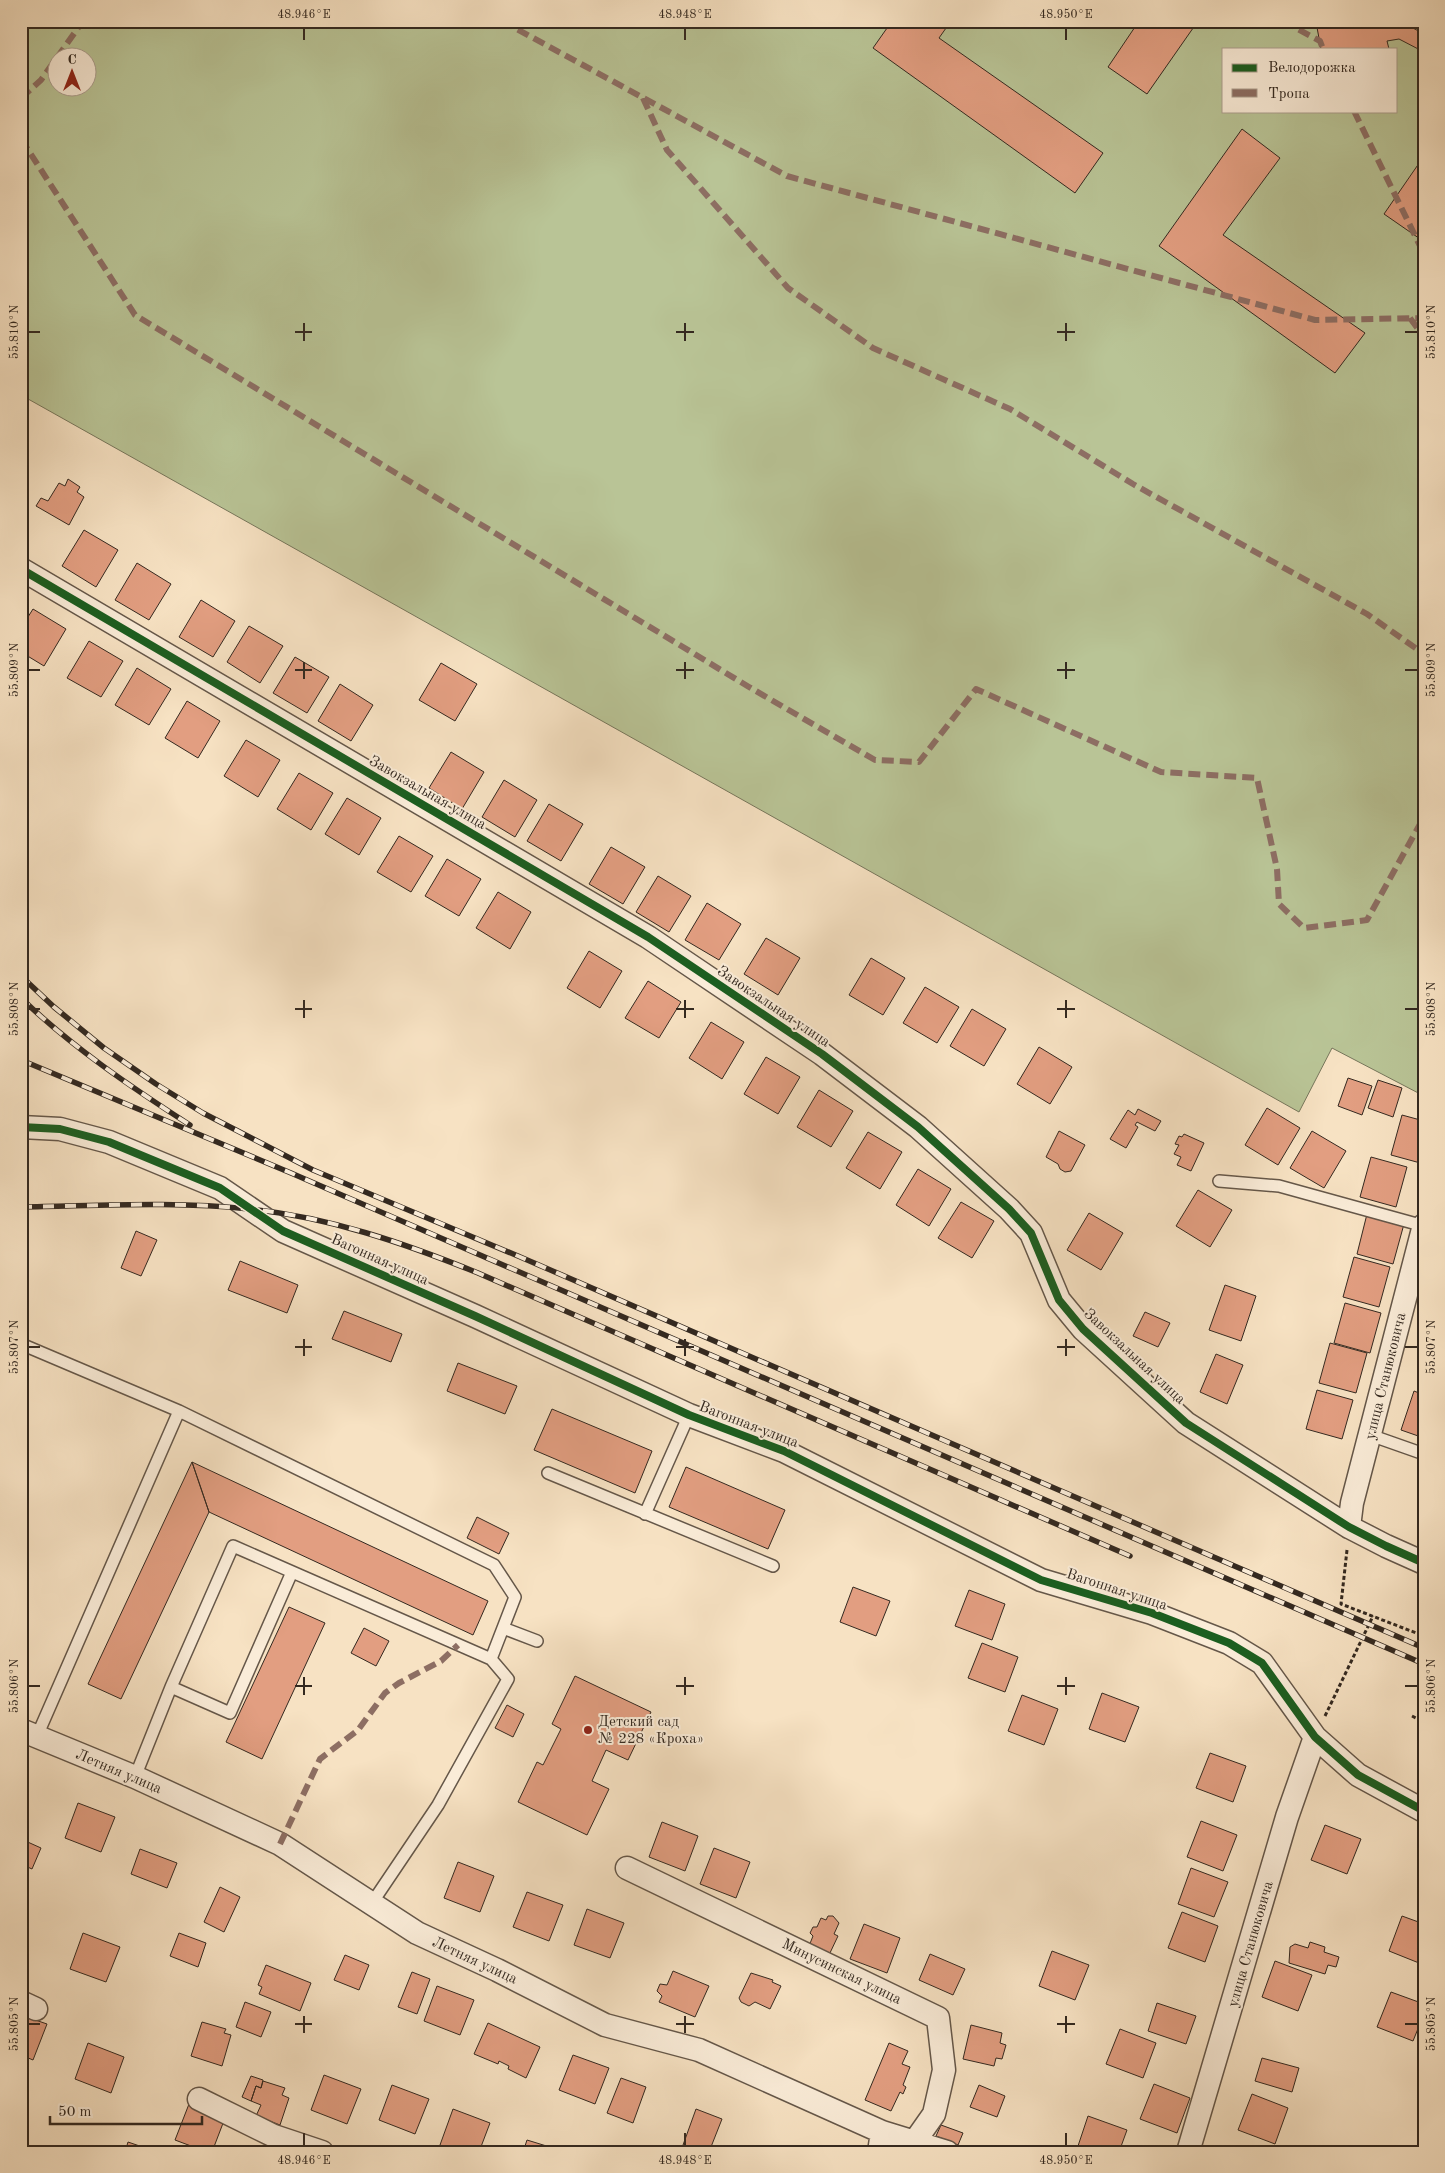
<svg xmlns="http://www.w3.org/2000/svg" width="1445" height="2173" font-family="'Old Standard TT',serif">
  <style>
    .green { fill: #b9c496; stroke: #76765b; fill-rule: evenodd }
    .building { fill: #e29e81; stroke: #342920 }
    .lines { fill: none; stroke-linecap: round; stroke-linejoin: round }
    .lane-casing { stroke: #655749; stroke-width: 14 }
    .street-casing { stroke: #655749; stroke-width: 25 }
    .path { stroke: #342920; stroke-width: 3; stroke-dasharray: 4 2.5; stroke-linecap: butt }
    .lane { stroke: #faecd8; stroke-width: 11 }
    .street { stroke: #faecd8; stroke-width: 22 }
    .rail-casing { stroke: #342920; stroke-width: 5.5 }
    .rail { stroke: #faecd8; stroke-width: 4; stroke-dasharray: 11; stroke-linecap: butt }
    .quiet { stroke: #8d6e63; stroke-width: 6; stroke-dasharray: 12 6; stroke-linecap: butt }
    .cycleway-casing { stroke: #faecd8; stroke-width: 11 }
    .cycleway { stroke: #1b5e20; stroke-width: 8 }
    .ticks { fill: none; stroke: #342920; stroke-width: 2 }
    .poi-dot { fill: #8f2418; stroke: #faecd8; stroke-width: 2 }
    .labels { text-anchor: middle; stroke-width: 4; stroke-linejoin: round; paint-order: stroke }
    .street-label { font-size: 15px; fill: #342920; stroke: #faecd8 }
    .poi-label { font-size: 15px; fill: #342920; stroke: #faecd8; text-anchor: start }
    .neatline { fill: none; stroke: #342920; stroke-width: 2 }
    .ticks-label { font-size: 12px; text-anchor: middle; fill: #342920 }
  </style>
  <rect width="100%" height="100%" fill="#f7e2c3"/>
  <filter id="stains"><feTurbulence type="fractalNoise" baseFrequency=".004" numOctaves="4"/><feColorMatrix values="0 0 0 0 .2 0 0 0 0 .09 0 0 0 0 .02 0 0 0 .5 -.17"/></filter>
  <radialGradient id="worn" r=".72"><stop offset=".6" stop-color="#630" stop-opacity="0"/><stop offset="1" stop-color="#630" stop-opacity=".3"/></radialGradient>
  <!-- green -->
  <path class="green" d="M21 21H1424V1096L1332 1048 1299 1112 21 395ZM1224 49H1396V111H1224ZM58 58H88V88H58Z"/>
  <!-- building -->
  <path class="building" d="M892 21H951L939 38 1103 153 1075 193 873 48Z
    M1139 21H1198L1147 94 1108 67Z
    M1321 21H1400L1424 34V52L1399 39 1387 41 1389 49H1321L1316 22Z
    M1242 129 1280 158 1223 235 1365 333 1335 373 1159 246Z
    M1424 156V240L1423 241 1384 214Z
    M68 479 80 487 77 492 84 497 69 525 36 506 41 498 48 501 59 483 65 486Z
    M84 530 118 550 96 587 62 566Z
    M137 563 171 584 149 620 115 600Z
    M201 600 235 621 213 657 179 637Z
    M33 609 66 629 44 666 21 652V628Z
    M249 626 283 646 260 683 227 662Z
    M89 641 123 661 101 697 67 678Z
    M295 657 329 677 307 713 273 693Z
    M441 663 477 684 455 721 419 700Z
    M137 668 171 689 149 725 115 705Z
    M340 684 373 705 351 741 318 721Z
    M187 701 220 721 198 758 165 738Z
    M246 740 280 760 258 797 224 776Z
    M451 752 484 772 462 809 429 788Z
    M299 773 333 793 311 830 277 809Z
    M504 780 537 800 515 837 482 817Z
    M347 798 381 818 359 855 325 834Z
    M549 804 583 824 561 861 527 841Z
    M399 836 433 856 411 892 377 872Z
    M611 847 645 867 623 904 589 884Z
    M447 859 481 879 459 916 425 896Z
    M658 876 691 896 669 932 636 912Z
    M498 892 531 912 510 949 476 928Z
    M707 903 741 924 719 960 685 940Z
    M766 938 800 958 778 995 744 974Z
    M589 951 622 971 600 1008 567 988Z
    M871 958 905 978 883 1015 849 995Z
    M648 981 681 1002 659 1038 625 1018Z
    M925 987 959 1007 937 1043 903 1023Z
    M972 1009 1006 1029 984 1066 950 1046Z
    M711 1022 744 1042 722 1079 689 1058Z
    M1039 1047 1072 1067 1050 1104 1017 1084Z
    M766 1057 800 1077 778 1114 744 1094Z
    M1348 1078 1372 1086 1362 1115 1338 1106Z
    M1378 1080 1402 1088 1393 1117 1368 1108Z
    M819 1090 853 1111 831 1147 797 1127Z
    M1267 1108 1300 1128 1278 1165 1245 1145Z
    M1138 1109 1161 1121 1155 1131 1137 1122 1135 1125 1138 1127 1126 1148 1110 1139 1128 1110 1135 1115Z
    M1402 1115 1424 1121V1164L1391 1155Z
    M1059 1131 1085 1145 1071 1171 1065 1172 1060 1169 1058 1164 1046 1157Z
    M1312 1131 1346 1151 1324 1188 1290 1168Z
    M868 1132 902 1152 880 1189 846 1168Z
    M1184 1134 1204 1143 1191 1171 1177 1165 1181 1157 1174 1154 1179 1145 1175 1144 1179 1136 1182 1137Z
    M1371 1157 1407 1167 1396 1207 1360 1197Z
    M918 1169 951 1189 929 1226 896 1205Z
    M1198 1190 1232 1210 1210 1247 1176 1226Z
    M961 1202 994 1221 972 1258 938 1238Z
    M1089 1213 1123 1233 1101 1270 1067 1250Z
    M1367 1214 1404 1224 1393 1264 1357 1254Z
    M136 1231 157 1240 141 1276 121 1268Z
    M1354 1257 1390 1267 1379 1307 1343 1297Z
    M1424 1258V1292L1413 1289Z
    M240 1261 298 1285 287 1313 228 1290Z
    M1225 1285 1256 1296 1241 1341 1209 1330Z
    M1345 1303 1381 1313 1370 1353 1334 1343Z
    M344 1311 402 1334 391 1362 332 1339Z
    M1145 1312 1170 1323 1158 1347 1133 1336Z
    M1330 1343 1367 1353 1356 1393 1319 1383Z
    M1216 1354 1243 1365 1227 1404 1200 1392Z
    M458 1363 517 1386 505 1414 447 1391Z
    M1317 1390 1353 1400 1342 1439 1306 1429Z
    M1414 1391 1424 1395V1438L1401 1430Z
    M552 1409 652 1451 635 1493 534 1450Z
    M192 1462 488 1601 473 1635 209 1512Z
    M192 1462 209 1512 121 1699 88 1684Z
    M686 1467 785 1510 768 1549 669 1507Z
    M477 1517 509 1533 499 1554 467 1538Z
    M853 1587 890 1601 876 1636 840 1622Z
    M969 1590 1005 1604 992 1640 955 1626Z
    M289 1607 325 1623 262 1759 226 1742Z
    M364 1628 389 1641 376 1666 351 1653Z
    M982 1643 1018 1657 1005 1692 968 1678Z
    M575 1676 651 1712 628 1760 606 1750 592 1781 609 1789 587 1835 518 1802 537 1762 543 1765 561 1729 552 1724Z
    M1102 1693 1139 1707 1125 1742 1089 1729Z
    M1022 1695 1058 1709 1044 1745 1008 1731Z
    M507 1705 524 1714 513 1737 495 1728Z
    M1210 1753 1246 1766 1233 1802 1196 1788Z
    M78 1803 115 1817 101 1852 65 1838Z
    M1201 1821 1237 1835 1223 1871 1187 1857Z
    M662 1822 698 1836 685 1871 649 1857Z
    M1325 1825 1361 1839 1347 1874 1311 1860Z
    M21 1839 41 1848 32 1869 21 1864Z
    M714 1848 750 1862 736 1898 700 1884Z
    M140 1849 177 1863 167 1888 131 1874Z
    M458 1862 494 1876 480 1912 444 1898Z
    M1191 1868 1228 1882 1214 1917 1178 1904Z
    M220 1887 240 1897 224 1932 204 1922Z
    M527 1892 563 1905 549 1941 513 1927Z
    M587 1909 624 1923 610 1958 574 1945Z
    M1182 1912 1218 1926 1205 1962 1168 1948Z
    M828 1916H833L839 1923 834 1934 838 1936 829 1955 809 1946 813 1936 810 1933 813 1927H817L821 1918 826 1920Z
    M1402 1916 1424 1924V1965L1389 1951Z
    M864 1924 900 1938 887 1973 850 1959Z
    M83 1933 120 1947 106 1982 70 1969Z
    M179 1933 206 1943 198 1967 170 1956Z
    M1310 1942 1325 1947 1324 1952 1339 1957 1336 1967 1328 1965 1325 1974 1289 1963 1290 1947 1295 1944 1308 1948Z
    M1052 1951 1089 1965 1075 2000 1039 1986Z
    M930 1954 965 1969 953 1995 919 1980Z
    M345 1955 369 1965 359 1990 334 1980Z
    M1275 1961 1312 1975 1298 2011 1262 1997Z
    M266 1965 311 1983 300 2011 259 1994 262 1987 258 1985Z
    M673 1971 709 1986 695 2017 659 2002 662 1996 657 1991 660 1984 667 1985Z
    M412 1972 430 1979 417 2014 398 2007Z
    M751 1973 773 1980 772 1982 781 1986 770 2009 755 2002 749 2006 741 2002 739 1998Z
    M437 1986 474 2000 460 2035 424 2021Z
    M1391 1992 1424 2004V2014L1413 2041 1377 2027Z
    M245 2002 271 2012 261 2037 236 2027Z
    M1157 2003 1196 2016 1186 2044 1148 2031Z
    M21 2015 47 2024 33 2060 21 2055Z
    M202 2022 226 2029 224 2033 231 2035 222 2066 191 2056Z
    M488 2023 540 2047 526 2078 508 2069 509 2066 499 2061 498 2064 474 2054Z
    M971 2025 1002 2033 1000 2043 1006 2045 1002 2059 996 2058 994 2066 963 2059Z
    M1120 2029 1156 2043 1143 2078 1106 2064Z
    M88 2043 124 2057 111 2093 75 2079Z
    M889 2043 908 2051 902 2064 910 2067 903 2085 906 2087 903 2094 900 2092 891 2111 865 2100Z
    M573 2055 609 2068 595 2104 559 2090Z
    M1262 2058 1299 2068 1292 2092 1255 2081Z
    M324 2075 361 2089 347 2124 311 2110Z
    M251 2076 263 2080 261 2088 256 2086 251 2101 242 2097Z
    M1424 2077V2095L1418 2093Z
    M621 2078 646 2087 633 2123 607 2113Z
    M263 2081 285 2088 282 2095 289 2098 280 2125 256 2116 261 2105 251 2101 256 2086 261 2088Z
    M1154 2084 1190 2098 1177 2133 1140 2119Z
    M392 2085 429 2099 415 2134 379 2120Z
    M979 2085 1005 2096 997 2117 970 2107Z
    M1252 2094 1288 2108 1275 2144 1238 2130Z
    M189 2104 225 2118 212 2152H207L175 2140Z
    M453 2109 490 2123 479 2152H458L440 2145Z
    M696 2109 722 2119 709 2152H702L683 2145Z
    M1088 2116 1127 2130 1119 2152H1076Z
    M941 2125 963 2133 958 2145 936 2136Z
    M527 2140 553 2148 552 2152H523Z
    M128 2142 157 2152H125Z"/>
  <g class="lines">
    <defs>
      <path id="lane" d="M1219 1181 1279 1186 1424 1226
        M21 1344 179 1411 494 1565 515 1597 491 1659 233 1546 171 1687 135 1777
        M1370 1435 1424 1454
        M548 1473 773 1566
        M645 1514 689 1415
        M503 1628 537 1641
        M171 1687 230 1713 292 1572
        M37 1736 179 1411
        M372 1903 438 1805 508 1679 491 1659"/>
      <path id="street" d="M21 569 648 937 822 1054 918 1127 1009 1209 1031 1233 1059 1300 1083 1329 1186 1423 1349 1527 1386 1546 1424 1563
        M21 1127 60 1129 109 1142 220 1188 283 1231 475 1316 689 1415 784 1451 1041 1580 1152 1613 1229 1643 1262 1663 1315 1737 1358 1775 1424 1811
        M1349 1527 1352 1503 1424 1225
        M21 1730 135 1777 280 1844 417 1933 497 1970 605 2025 699 2050 882 2132 947 2152
        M627 1868 938 2018 944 2070 934 2114 915 2141
        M21 2002 36 2009
        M199 2099 274 2136 322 2152
        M879 2152 882 2132
        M1188 2152 1287 1817 1315 1737"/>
    </defs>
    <!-- lane casing -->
    <use href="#lane" class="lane-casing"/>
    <!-- street casing -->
    <use href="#street" class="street-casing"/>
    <!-- path -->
    <path class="path" d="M1347 1550 1341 1604 1424 1636
      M1325 1716 1373 1616
      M1412 1716 1424 1722"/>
    <!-- lane -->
    <use href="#lane" class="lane"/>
    <!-- street -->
    <use href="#street" class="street"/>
    <defs>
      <path id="rail" d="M21 976 54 1007 104 1048 156 1084 203 1113 313 1170 518 1256 1424 1648
        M21 998C72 1047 131 1087 190 1125
        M21 1060 291 1173 1424 1664
        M21 1207C97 1206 173 1201 249 1209 329 1217 404 1243 478 1273L1130 1556"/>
    </defs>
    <!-- rail casing -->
    <use href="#rail" class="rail-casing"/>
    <!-- rail -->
    <use href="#rail" class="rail"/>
    <!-- quiet -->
    <path class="quiet" d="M502 21 787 176 1315 320 1424 318
      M1283 21 1320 41 1323 49
      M21 98 41 80 83 21
      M643 98 667 150 788 288 873 348 1010 409 1133 484 1367 614 1424 654
      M1354 111 1424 254
      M21 139 135 315 749 687 875 760 919 762 976 689 1161 772 1257 778 1277 869 1279 904 1304 928 1367 920 1424 817
      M1410 318 1424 337
      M280 1844 320 1759 358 1730 385 1693 399 1683 441 1661 458 1645"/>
    <defs>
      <path id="cycleway" d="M21 569 648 937 822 1054 918 1127 1009 1209 1031 1233 1059 1300 1083 1329 1186 1423 1349 1527 1386 1546 1424 1563
        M21 1127 60 1129 109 1142 220 1188 283 1231 475 1316 689 1415 784 1451 1041 1580 1152 1613 1229 1643 1262 1663 1315 1737 1358 1775 1424 1811"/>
    </defs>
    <!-- cycleway casing -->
    <use href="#cycleway" class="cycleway-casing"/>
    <!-- cycleway -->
    <use href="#cycleway" class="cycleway"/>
  </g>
  <!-- ticks -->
  <path class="ticks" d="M304 28V40M685 28V40M1066 28V40M304 323V341M685 323V341M1066 323V341M28 332H40M295 332H312M676 332H694M1057 332H1075M1405 332H1418M304 662V679M685 662V679M1066 662V679M28 670H40M295 670H312M676 670H694M1057 670H1075M1405 670H1418M304 1000V1018M685 1000V1018M1066 1000V1018M28 1009H40M295 1009H312M676 1009H694M1057 1009H1075M1405 1009H1418M304 1339V1356M685 1339V1356M1066 1339V1356M28 1347H40M295 1347H312M676 1347H694M1057 1347H1075M1405 1347H1418M304 1677V1695M685 1677V1695M1066 1677V1695M28 1686H40M295 1686H312M676 1686H694M1057 1686H1075M1405 1686H1418M304 2016V2033M685 2016V2033M1066 2016V2033M28 2024H40M295 2024H312M676 2024H694M1057 2024H1075M1405 2024H1418M304 2133V2146M685 2133V2146M1066 2133V2146"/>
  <!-- markers -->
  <circle class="poi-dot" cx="588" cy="1730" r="5"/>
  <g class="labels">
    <!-- street labels -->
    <g class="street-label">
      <text transform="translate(428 792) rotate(30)" y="5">Завокзальная улица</text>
      <text transform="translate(774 1006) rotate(34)" y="5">Завокзальная улица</text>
      <text transform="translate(380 1259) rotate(24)" y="5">Вагонная улица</text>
      <text transform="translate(1135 1356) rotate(43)" y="5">Завокзальная улица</text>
      <text transform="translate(1385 1376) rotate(-76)" y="5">улица Станюковича</text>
      <text transform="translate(749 1424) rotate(21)" y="5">Вагонная улица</text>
      <text transform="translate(1117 1589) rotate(18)" y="5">Вагонная улица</text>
      <text transform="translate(119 1771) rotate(23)" y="5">Летняя улица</text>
      <text transform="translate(1250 1944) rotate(-74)" y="5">улица Станюковича</text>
      <text transform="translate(475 1960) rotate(25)" y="5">Летняя улица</text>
      <text transform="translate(842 1971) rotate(26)" y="5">Минусинская улица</text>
    </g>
    <!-- poi labels -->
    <g class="poi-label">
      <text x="598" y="1726">Детский сад<tspan x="598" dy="17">№ 228 «Кроха»</tspan></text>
    </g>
  </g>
  <!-- margin -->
  <rect width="1445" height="2173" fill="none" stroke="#f7e2c3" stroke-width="55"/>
  <!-- legend -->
  <rect x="1222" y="48" width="175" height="65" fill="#faecd8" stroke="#ab9e8e"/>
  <rect x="1232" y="64" width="25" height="8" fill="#1b5e20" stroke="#ab9e8e"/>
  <text x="1268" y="72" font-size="15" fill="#342920">Велодорожка</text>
  <rect x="1232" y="89" width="25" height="8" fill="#8d6e63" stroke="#ab9e8e"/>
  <text x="1268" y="98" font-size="15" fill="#342920">Тропа</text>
  <!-- north arrow -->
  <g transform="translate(72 72)"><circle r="24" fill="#faecd8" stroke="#ab9e8e"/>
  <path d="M0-4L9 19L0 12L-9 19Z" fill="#8f2418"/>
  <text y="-8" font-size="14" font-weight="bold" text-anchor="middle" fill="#342920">С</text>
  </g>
  <!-- scale -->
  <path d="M50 2116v8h152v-8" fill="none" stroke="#342920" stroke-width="2.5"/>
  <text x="58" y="2116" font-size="15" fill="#342920" stroke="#faecd8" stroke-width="4" paint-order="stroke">50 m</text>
  <rect x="28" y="28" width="1390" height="2118" class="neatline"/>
  <g class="ticks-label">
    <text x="304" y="18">48.946°E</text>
    <text x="685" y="18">48.948°E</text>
    <text x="1066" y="18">48.950°E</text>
    <text transform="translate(14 332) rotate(-90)" y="4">55.810°N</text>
    <text transform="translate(1431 332) rotate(-90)" y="4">55.810°N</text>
    <text transform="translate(14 670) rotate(-90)" y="4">55.809°N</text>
    <text transform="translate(1431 670) rotate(-90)" y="4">55.809°N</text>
    <text transform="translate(14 1009) rotate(-90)" y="4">55.808°N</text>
    <text transform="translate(1431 1009) rotate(-90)" y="4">55.808°N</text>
    <text transform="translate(14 1347) rotate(-90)" y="4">55.807°N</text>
    <text transform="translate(1431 1347) rotate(-90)" y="4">55.807°N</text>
    <text transform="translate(14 1686) rotate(-90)" y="4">55.806°N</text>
    <text transform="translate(1431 1686) rotate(-90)" y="4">55.806°N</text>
    <text transform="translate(14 2024) rotate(-90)" y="4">55.805°N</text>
    <text transform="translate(1431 2024) rotate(-90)" y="4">55.805°N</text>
    <text x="304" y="2164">48.946°E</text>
    <text x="685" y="2164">48.948°E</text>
    <text x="1066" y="2164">48.950°E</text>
  </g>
  <rect width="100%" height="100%" filter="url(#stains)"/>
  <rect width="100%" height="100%" fill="url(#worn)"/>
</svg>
